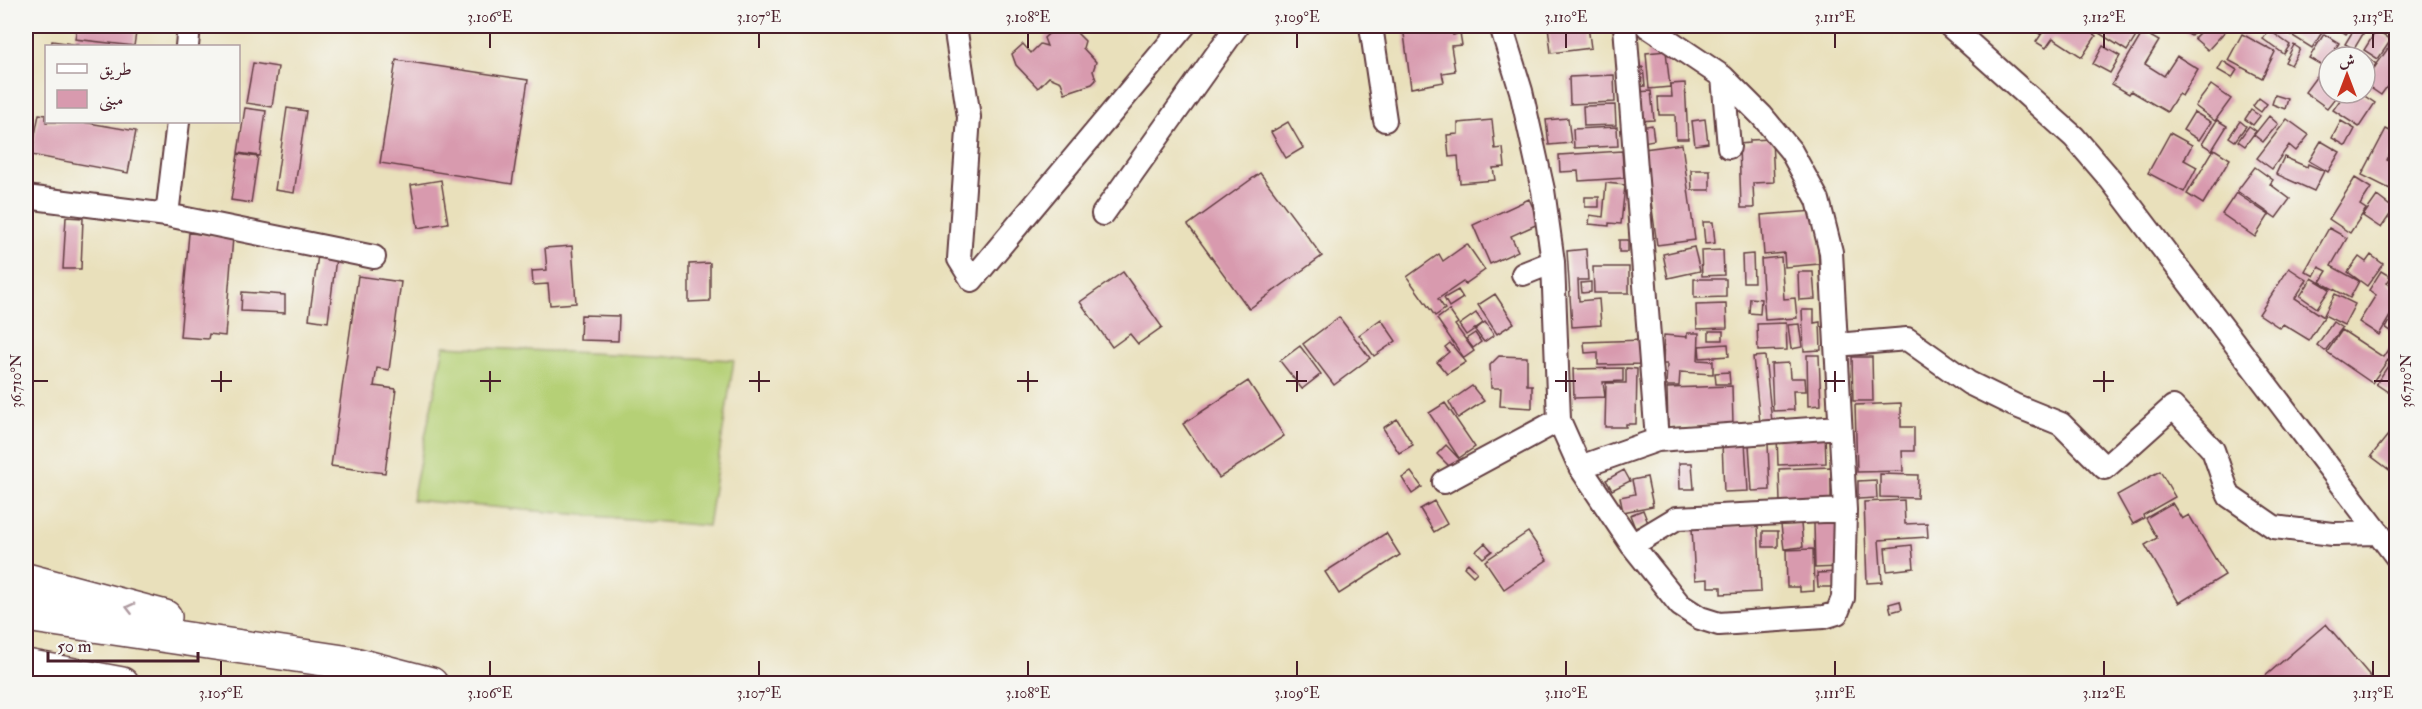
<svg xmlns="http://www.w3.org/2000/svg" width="2422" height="709" font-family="'IM FELL Double Pica',Amiri,serif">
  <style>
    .pitch { fill: #b5d076; stroke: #807850; stroke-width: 1.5 }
    .building { fill: #d89aae }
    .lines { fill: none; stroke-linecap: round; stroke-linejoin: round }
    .minor-casing { stroke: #623c41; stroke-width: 26 }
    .highway-casing { stroke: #623c41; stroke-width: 36 }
    .minor { stroke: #fff; stroke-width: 22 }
    .highway { stroke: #fff; stroke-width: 33 }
    .oneway { stroke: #ae9aa0 }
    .ticks { fill: none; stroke: #4a1f2b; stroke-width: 2 }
    .neatline { fill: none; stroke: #4a1f2b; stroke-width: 2 }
    .ticks-label { font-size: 15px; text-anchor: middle; fill: #4a1f2b }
  </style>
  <rect width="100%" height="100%" fill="#f6f6f2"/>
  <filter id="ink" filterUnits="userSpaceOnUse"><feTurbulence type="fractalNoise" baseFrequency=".0167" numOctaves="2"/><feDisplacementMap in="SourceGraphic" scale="12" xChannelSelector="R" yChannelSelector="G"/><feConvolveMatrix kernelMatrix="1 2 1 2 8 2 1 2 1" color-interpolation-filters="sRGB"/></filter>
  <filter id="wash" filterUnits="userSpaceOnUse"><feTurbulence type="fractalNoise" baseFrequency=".008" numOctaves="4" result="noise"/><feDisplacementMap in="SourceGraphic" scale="24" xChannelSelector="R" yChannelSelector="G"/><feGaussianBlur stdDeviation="1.35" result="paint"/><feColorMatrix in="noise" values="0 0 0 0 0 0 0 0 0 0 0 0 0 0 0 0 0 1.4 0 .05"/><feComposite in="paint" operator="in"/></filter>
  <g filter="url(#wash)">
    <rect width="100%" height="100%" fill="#e9e0bb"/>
    <!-- pitch -->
    <path class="pitch" d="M444 346 734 360 708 526 412 500Z"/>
    <g id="blocks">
      <!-- building -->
      <path class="building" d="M77 26H137L134 46 75 39Z
        M1057 26H1086L1074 30 1085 41 1083 48 1096 62 1093 71 1096 80 1092 84 1065 93 1061 82 1049 77 1038 88 1016 65 1012 54 1023 44 1031 53 1040 44 1047 46 1044 38Z
        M1403 26H1451L1453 35 1460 33 1462 45 1451 46 1455 71 1442 73 1444 82 1411 88Z
        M1548 26H1588L1591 48 1551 53Z
        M2026 26H2045L2040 34Z
        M2047 26H2081L2096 36 2082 57 2053 38 2046 48 2036 42Z
        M2088 26H2139L2142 27 2127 51Z
        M2175 26H2198L2191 36Z
        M2206 26H2230L2208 50 2194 38Z
        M2282 26H2314L2323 31 2312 48 2280 28Z
        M2339 26H2352L2346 34 2337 28Z
        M2356 26 2366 29 2354 49 2345 44Z
        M2269 30 2290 45 2284 54 2263 39Z
        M2376 31 2391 40 2378 59 2364 50Z
        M2143 32 2159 41 2145 64 2164 76 2177 56 2198 69 2182 96 2178 94 2167 112 2131 91 2129 94 2112 84Z
        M2242 34 2275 52 2262 78 2228 60Z
        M2324 34 2339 43 2325 67 2309 58Z
        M2396 37V74L2381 95 2365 84V81Z
        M52 41 78 45V46H51Z
        M2294 45 2300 49 2291 65 2285 62Z
        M2103 46 2120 56 2110 73 2093 64Z
        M2342 47 2355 55 2353 57H2337Z
        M1666 51 1670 87 1649 89 1646 53Z
        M2361 52 2376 64 2365 79V57H2357Z
        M396 60 528 80 512 184 380 163Z
        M2223 61 2237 70 2232 78 2218 70Z
        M253 63 278 67 272 107 246 103Z
        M1643 67 1645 86 1636 87 1634 68Z
        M2322 69 2329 75V93H2339L2327 108 2305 92Z
        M1614 75 1615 102 1570 104 1569 77Z
        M1685 83 1688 139H1676L1675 115H1659L1658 97H1672L1671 84Z
        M2211 85 2231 99 2215 121 2195 106Z
        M1651 91 1654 120 1638 121 1635 92Z
        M2345 93H2360L2375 103 2359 127 2333 110Z
        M2275 95 2288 99 2285 109 2272 104Z
        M2259 98 2267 104 2261 112 2253 106Z
        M1615 105 1616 125 1584 126 1583 106Z
        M245 108 266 111 260 156 238 153Z
        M287 108 306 111 294 193 275 190Z
        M2251 110 2260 116 2253 125 2245 119Z
        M2194 112 2211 122 2199 140 2183 130Z
        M39 114 46 115V122H83L136 131 128 173 31 155Z
        M2269 116 2278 124 2263 142 2254 135Z
        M1568 118 1571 143 1549 145 1546 120Z
        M1705 119 1708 143 1695 145 1692 121Z
        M2287 119 2309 135 2296 151 2289 145 2272 169 2257 158Z
        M1492 120 1495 149 1503 148 1505 167 1493 168 1495 180 1460 183 1458 156 1449 157 1447 135 1458 134V123Z
        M2217 120 2227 126 2212 150 2202 144Z
        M2240 121 2246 126 2235 141 2229 137Z
        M2341 121 2355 129 2346 146 2332 138Z
        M1288 122 1303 148 1286 158 1271 132Z
        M1652 125 1654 140 1643 142 1640 127Z
        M2249 126 2256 131 2245 146 2238 141Z
        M1617 127 1618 146 1574 148 1573 129Z
        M2386 129 2396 134V140L2387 160 2396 165V192L2362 175Z
        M2170 133 2192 145 2184 160 2197 167 2184 192 2148 173Z
        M1772 139 1774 182 1753 183 1754 208H1741L1739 144 1750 143V140Z
        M2321 141 2340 152 2328 172 2309 161Z
        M1682 144 1695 240 1657 245 1644 149Z
        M2214 149 2230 159 2203 204 2187 194Z
        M1622 151 1624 178 1579 181 1578 171 1560 172 1559 155Z
        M238 154 258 157 251 203 231 200Z
        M2284 157 2307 167 2308 164 2324 171 2314 191 2276 174Z
        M2255 167 2273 180 2270 184 2290 199 2276 218 2237 191Z
        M1691 170H1710V190H1692Z
        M1260 173 1322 256 1249 309 1188 225Z
        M2355 178 2371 188 2360 205 2366 209 2350 233 2329 219Z
        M441 180 448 223 418 228 411 185Z
        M1606 183 1625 185 1621 224 1609 223V226L1589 224 1590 215 1603 217Z
        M2236 193 2269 215 2255 237 2222 214Z
        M2377 196 2394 209 2381 228 2363 216Z
        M1585 197H1599V207H1585Z
        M1529 199 1540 223 1511 236 1518 251 1490 264 1473 225Z
        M1815 211 1819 264 1785 267 1784 253 1764 255 1761 215Z
        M66 217 83 218 81 269H63Z
        M1703 222H1713L1715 243 1705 244Z
        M2329 228 2347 238 2331 266 2359 281 2350 298 2320 282 2327 271 2319 267 2314 276 2305 271Z
        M189 233 233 237 225 336 209 334 208 339 180 337Z
        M1619 240H1628V252H1619Z
        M1467 244 1485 270 1465 284 1463 282 1438 299 1445 309 1435 316 1407 277 1439 254 1443 261Z
        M572 246 576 303 550 305 548 284 533 285 532 271 547 270 545 248Z
        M1694 247 1700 271 1668 278 1663 254Z
        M1586 249 1588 280H1578L1579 301 1599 299 1601 325 1572 327 1567 251Z
        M1723 250 1724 275 1702 276 1701 251Z
        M1753 254 1754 282H1743L1742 255Z
        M318 255 336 258 328 322 309 319Z
        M2371 255 2383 264 2367 286 2348 272 2359 257 2366 262Z
        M1781 257 1784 299 1795 298 1797 318 1765 320 1761 259Z
        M710 263V301L689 302V264Z
        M1593 267H1629V293H1594Z
        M2289 268 2307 280 2295 298 2324 317 2309 340 2283 324 2280 328 2259 314Z
        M2381 271 2391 277 2387 283 2396 289V306L2379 335 2359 322 2376 295 2369 290Z
        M1123 272 1162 327 1138 344 1130 334 1112 347 1080 302Z
        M1798 272H1813L1815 299 1799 300Z
        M358 276 401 282 389 370 377 368 374 386 396 389 385 473 331 466Z
        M2312 278 2330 289 2317 308 2300 296Z
        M1694 279H1726V297L1694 298Z
        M1591 282V292L1582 293 1581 283Z
        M1458 290 1463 298 1449 307 1444 298Z
        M242 292 285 295V313L241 311Z
        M1495 294 1514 323 1497 334 1478 305Z
        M2335 294 2355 304 2344 325 2324 315Z
        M1750 298 1761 299 1760 314 1749 313Z
        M1726 304 1727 328 1697 329 1696 305Z
        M1449 310 1458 323 1455 325 1474 351 1464 358 1437 319Z
        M1802 310H1814V323L1820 322 1821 350 1804 351Z
        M2396 311V334L2386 328Z
        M1476 313 1483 323 1466 335 1459 325Z
        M581 315 619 316 618 341 580 340Z
        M1339 317 1370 358 1334 385 1303 344Z
        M1381 319 1396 341 1374 356 1359 335Z
        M1485 322 1494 335 1484 342 1475 330Z
        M2333 322 2342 328 2325 351 2317 345Z
        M1786 323 1787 350 1758 351 1757 324Z
        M1799 324 1802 347 1791 349 1788 325Z
        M2342 330 2383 357 2396 338V366L2388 360 2372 383 2327 352Z
        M1709 331H1723V340H1709Z
        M1475 333 1481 342 1473 348 1466 339Z
        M1687 333H1699L1698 360 1713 361V374L1680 372 1679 386H1666L1667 364H1663L1664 335 1687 337Z
        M1643 340 1644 364 1598 365V352L1585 353 1584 342Z
        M1450 343 1466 362 1447 374 1437 362 1449 352 1445 347Z
        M1728 344 1729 356 1700 358 1699 346Z
        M1300 346 1321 374 1302 389 1280 361Z
        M1807 355H1819L1821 405 1808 406Z
        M1499 356 1527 357V385H1532V408L1500 406 1501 388H1491L1490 365Z
        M1765 356 1772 422 1760 423 1753 357Z
        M1852 357H1872L1873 401H1853Z
        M1789 363 1790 378H1805L1806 391H1793L1794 410 1773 411 1771 364Z
        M2390 363 2396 368V380L2388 392 2376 384Z
        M1623 368V381L1603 382 1605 397 1574 398 1573 369Z
        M1626 368 1637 369 1636 424H1626V427H1605L1606 383H1626Z
        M1729 372 1730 384H1716L1715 373Z
        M1248 381 1284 436 1219 478 1183 424Z
        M1472 386 1484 401 1458 418 1449 402Z
        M1732 386 1733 425 1668 427 1667 388Z
        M1445 403 1475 447 1459 458 1429 413Z
        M1901 403V427H1914V451H1902L1903 471 1857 472 1855 405Z
        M1397 419 1413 445 1399 453 1383 428Z
        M1825 433 1826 463 1778 465 1777 435Z
        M2388 435 2396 441V475L2371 456Z
        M1745 442 1748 491 1724 492 1722 443Z
        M1768 444 1770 490 1752 491 1749 445Z
        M1446 445 1461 461 1452 469 1437 454Z
        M1679 463H1692L1694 489H1680Z
        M1831 467V500L1780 502 1779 469Z
        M1624 470 1630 481 1612 490 1606 480Z
        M2160 471 2175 497 2143 515 2144 518 2133 524 2117 495Z
        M1411 472 1422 487 1412 494 1402 478Z
        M1880 474 1918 475 1917 498 1880 497Z
        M1647 477 1653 506 1623 512 1620 497 1635 494 1632 480Z
        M1876 480 1877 498 1858 499V481Z
        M1904 500 1905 524 1927 523 1928 537 1879 540 1882 582 1867 583 1864 502Z
        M1434 501 1447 524 1434 532 1420 509Z
        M2172 503 2182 519 2189 515 2225 575 2179 603 2145 545 2157 538 2146 518Z
        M1643 510 1648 523 1635 528 1630 515Z
        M1838 521 1839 567 1815 568 1814 522Z
        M1801 524 1803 547 1784 549 1781 525Z
        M1758 525 1761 592 1721 594V587H1708V579L1695 580 1692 528Z
        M1763 531H1778V547H1763Z
        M1528 532 1547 560 1504 589 1485 561Z
        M1386 533 1400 555 1339 594 1325 572Z
        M1485 543 1492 551 1483 558 1476 551Z
        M1912 545 1914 568 1887 571 1885 548Z
        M1813 549 1814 591 1800 592V587H1787L1786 550Z
        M1468 563 1477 572 1473 576 1464 567Z
        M1840 572V587H1818L1817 573Z
        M1900 601 1902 609 1891 612 1889 604Z
        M2326 624 2377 684H2256Z"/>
    </g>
  </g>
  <g filter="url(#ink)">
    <use href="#blocks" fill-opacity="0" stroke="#623c41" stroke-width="1.5"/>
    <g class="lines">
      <defs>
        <path id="minor" d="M955 26 969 117 959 259 972 280 1184 26
          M1371 26 1385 120
          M1501 26 1521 91 1543 190 1553 262 1559 420 1580 467 1632 545 1680 605 1700 618 1719 624 1824 617 1837 613 1843 598 1845 510 1831 252 1818 200 1791 151 1762 116 1723 77 1647 26
          M1625 26 1657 440
          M1950 26 2074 137 2111 180 2396 556
          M187 46 189 26
          M1723 77 1729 147
          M26 197 167 215 374 257
          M1103 214 1237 26
          M167 215 178 122
          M1523 274 1553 262
          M1836 345 1907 339 1969 383 2014 405 2061 424 2105 468 2173 407 2213 450 2229 496 2274 527 2333 534 2379 533
          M1580 467 1657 440 1840 427
          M1444 482 1559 420
          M1632 545 1677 518 1845 510"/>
        <path id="highway" d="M26 580 165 617
          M26 615 350 663 431 684
          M26 666 122 684"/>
      </defs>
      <!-- minor casing -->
      <use href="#minor" class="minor-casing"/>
      <!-- highway casing -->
      <use href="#highway" class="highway-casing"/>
      <!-- minor -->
      <use href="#minor" class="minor"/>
      <!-- highway -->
      <use href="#highway" class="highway"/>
    </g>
    <!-- one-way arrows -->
    <defs><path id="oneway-chevron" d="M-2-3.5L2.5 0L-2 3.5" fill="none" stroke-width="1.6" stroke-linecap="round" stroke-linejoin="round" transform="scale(1.5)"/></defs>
    <use class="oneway" href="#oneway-chevron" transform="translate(130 608) rotate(-166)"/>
  </g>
  <!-- ticks -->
  <path class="ticks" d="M490 33V48M759 33V48M1028 33V48M1297 33V48M1566 33V48M1835 33V48M2104 33V48M2373 33V48M221 371V392M490 371V392M759 371V392M1028 371V392M1297 371V392M1566 371V392M1835 371V392M2104 371V392M33 381H48M211 381H232M480 381H501M749 381H770M1017 381H1038M1286 381H1307M1555 381H1576M1824 381H1845M2093 381H2114M2374 381H2389M221 661V676M490 661V676M759 661V676M1028 661V676M1297 661V676M1566 661V676M1835 661V676M2104 661V676M2373 661V676"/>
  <!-- margin -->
  <rect width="2422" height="709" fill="none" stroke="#f6f6f2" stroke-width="66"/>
  <!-- legend -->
  <rect x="45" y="45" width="195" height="78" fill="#f6f6f2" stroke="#b1a0a2" stroke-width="1.5"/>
  <rect x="57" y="64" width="30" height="9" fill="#ffffff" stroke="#b1a0a2" stroke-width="1.5"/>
  <text x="99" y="75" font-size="18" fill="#4a1f2b">طريق</text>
  <rect x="57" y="90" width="30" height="18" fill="#d89aae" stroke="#b1a0a2" stroke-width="1.5"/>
  <text x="99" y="105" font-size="18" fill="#4a1f2b">مبنى</text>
  <!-- north arrow -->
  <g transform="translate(2347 75)"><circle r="28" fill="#f6f6f2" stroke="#b1a0a2" stroke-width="1.5"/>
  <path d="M0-4.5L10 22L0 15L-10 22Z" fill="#c8321e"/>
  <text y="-9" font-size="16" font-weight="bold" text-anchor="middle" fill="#4a1f2b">ش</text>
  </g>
  <!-- scale -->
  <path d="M48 652v9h150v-9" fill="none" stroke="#4a1f2b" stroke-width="3"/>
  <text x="57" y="652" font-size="18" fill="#4a1f2b" stroke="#f6f6f2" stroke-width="4.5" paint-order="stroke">50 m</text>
  <rect x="33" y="33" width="2356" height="643" class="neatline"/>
  <g class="ticks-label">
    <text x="490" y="22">3.106°E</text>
    <text x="759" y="22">3.107°E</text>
    <text x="1028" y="22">3.108°E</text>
    <text x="1297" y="22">3.109°E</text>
    <text x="1566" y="22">3.110°E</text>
    <text x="1835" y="22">3.111°E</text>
    <text x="2104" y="22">3.112°E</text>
    <text x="2373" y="22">3.113°E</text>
    <text transform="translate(16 381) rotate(-90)" y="5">36.710°N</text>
    <text transform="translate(2406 381) rotate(-90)" y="5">36.710°N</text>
    <text x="221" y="698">3.105°E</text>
    <text x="490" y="698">3.106°E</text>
    <text x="759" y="698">3.107°E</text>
    <text x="1028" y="698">3.108°E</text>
    <text x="1297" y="698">3.109°E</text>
    <text x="1566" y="698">3.110°E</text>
    <text x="1835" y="698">3.111°E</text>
    <text x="2104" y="698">3.112°E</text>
    <text x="2373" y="698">3.113°E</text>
  </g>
</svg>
